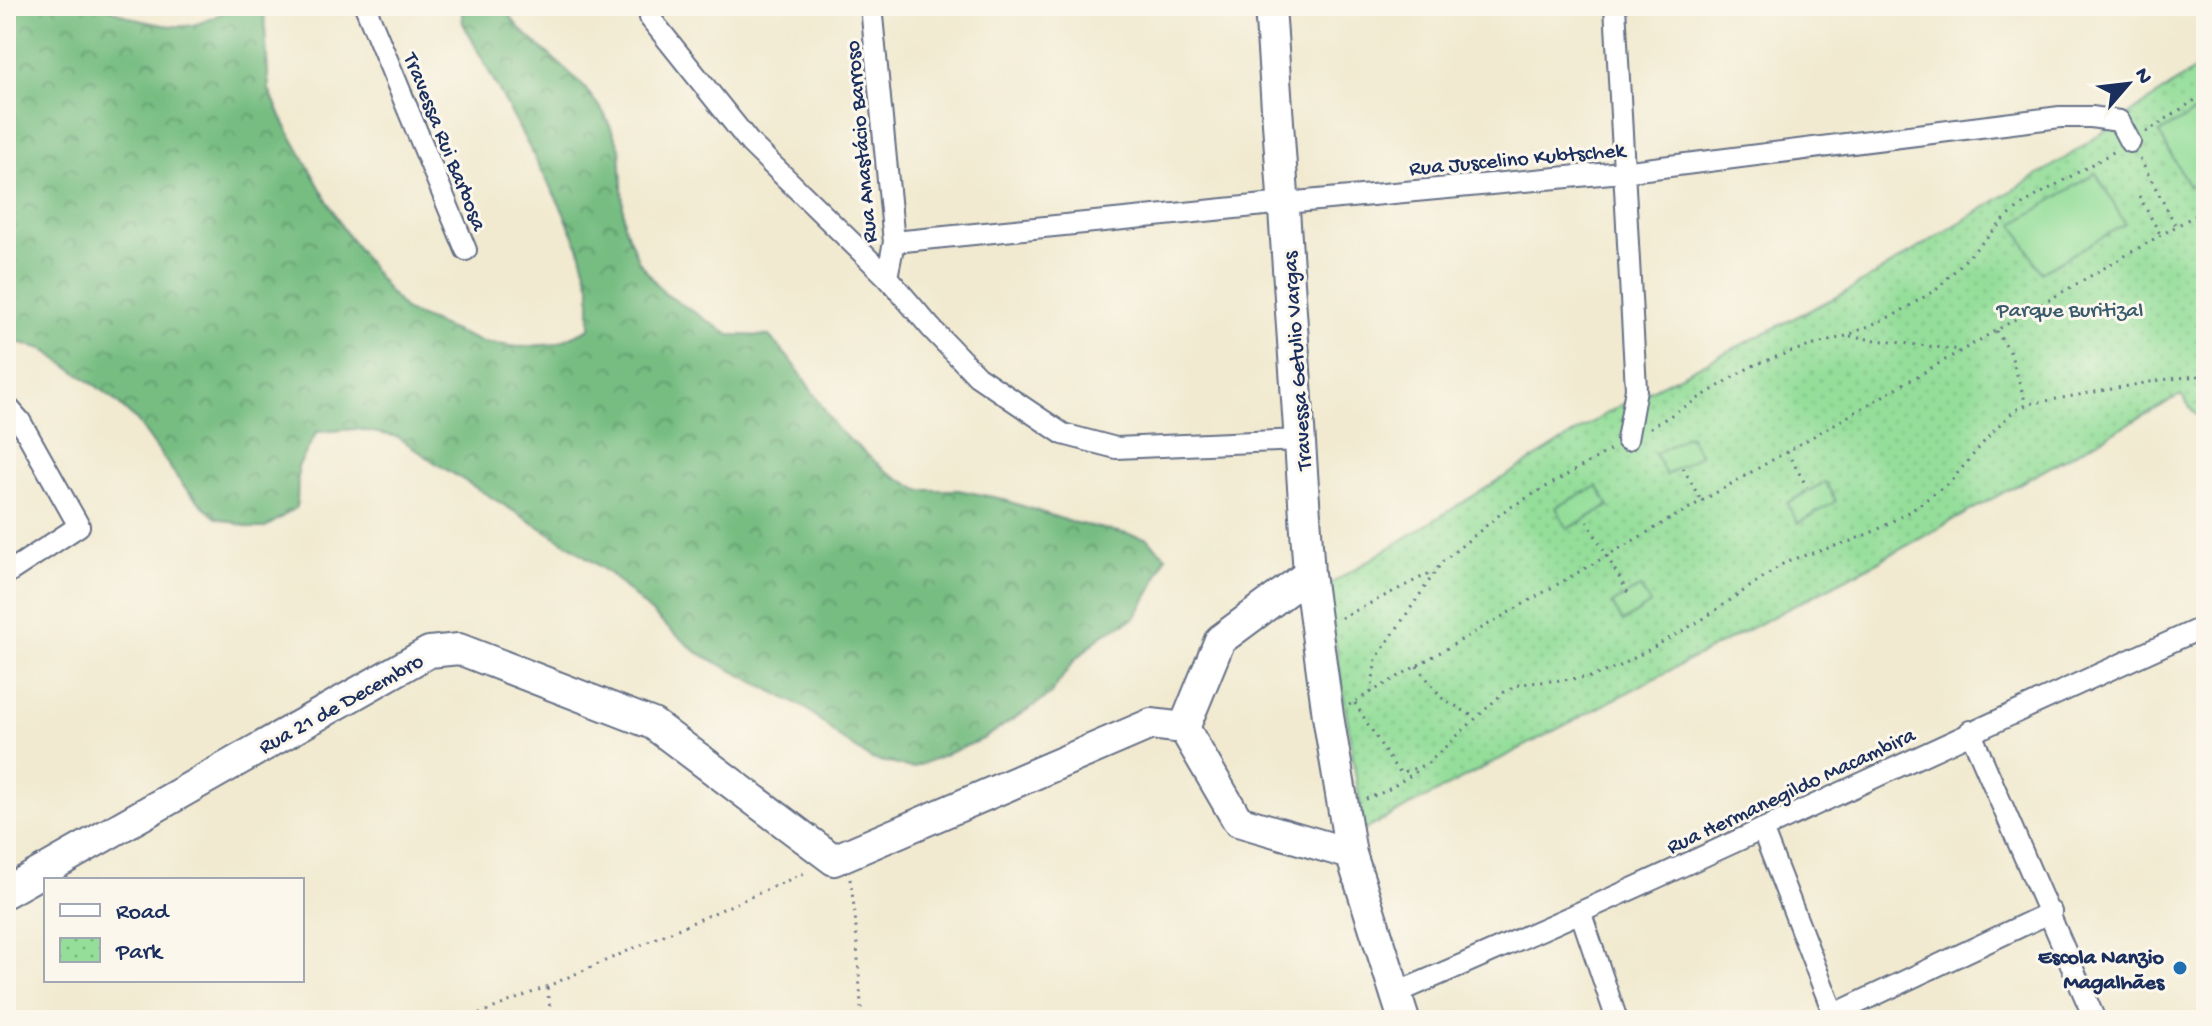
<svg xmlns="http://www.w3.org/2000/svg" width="2212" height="1026" font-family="'Gochi Hand',sans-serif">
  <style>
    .forest { fill: url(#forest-crowns); stroke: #497670; stroke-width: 2 }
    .park { fill: url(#park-dots); stroke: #58867c; stroke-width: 2 }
    .pitch { fill: #94de9a; stroke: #58867c; stroke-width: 2 }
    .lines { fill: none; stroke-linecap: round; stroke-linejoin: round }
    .street-casing { stroke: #667086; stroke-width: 24 }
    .secondary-casing { stroke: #667086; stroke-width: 34 }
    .path { stroke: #667086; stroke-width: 3; stroke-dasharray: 2 6; stroke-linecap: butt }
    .street { stroke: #fff; stroke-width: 20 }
    .secondary { stroke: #fff; stroke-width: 30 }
    .poi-dot { fill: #1f6fb2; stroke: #fbf7ec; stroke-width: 3 }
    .labels { text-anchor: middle; stroke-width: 6; stroke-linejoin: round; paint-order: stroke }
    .street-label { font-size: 22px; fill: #1b2f5e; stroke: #fbf7ec }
    .park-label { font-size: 22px; fill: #395b6d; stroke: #fbf7ec }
    .poi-label { font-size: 22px; font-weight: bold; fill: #1b2f5e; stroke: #fbf7ec; text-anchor: end }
  </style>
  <defs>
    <pattern id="forest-crowns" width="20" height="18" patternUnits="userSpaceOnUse" patternTransform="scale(2)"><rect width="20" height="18" fill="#77bd82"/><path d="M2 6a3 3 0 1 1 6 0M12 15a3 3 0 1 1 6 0" fill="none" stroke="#619a6e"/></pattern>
    <pattern id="park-dots" width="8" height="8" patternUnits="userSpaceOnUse" patternTransform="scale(2)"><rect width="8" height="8" fill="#94de9a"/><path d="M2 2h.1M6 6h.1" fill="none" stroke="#7fbf87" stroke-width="1.8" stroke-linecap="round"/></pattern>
  </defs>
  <rect width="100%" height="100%" fill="#fbf7ec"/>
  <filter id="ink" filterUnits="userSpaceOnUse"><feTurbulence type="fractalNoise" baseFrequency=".0125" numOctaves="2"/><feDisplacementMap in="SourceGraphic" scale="16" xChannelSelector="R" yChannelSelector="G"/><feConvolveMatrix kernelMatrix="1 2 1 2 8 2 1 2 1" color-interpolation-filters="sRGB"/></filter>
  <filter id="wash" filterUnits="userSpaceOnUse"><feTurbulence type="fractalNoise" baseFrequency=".006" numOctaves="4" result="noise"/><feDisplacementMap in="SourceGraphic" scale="32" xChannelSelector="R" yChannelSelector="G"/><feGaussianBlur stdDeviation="1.8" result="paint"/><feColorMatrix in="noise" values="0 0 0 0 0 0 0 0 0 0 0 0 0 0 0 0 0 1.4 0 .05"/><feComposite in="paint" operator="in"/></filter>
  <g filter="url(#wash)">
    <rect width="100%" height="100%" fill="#f1ead0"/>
    <!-- forest -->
    <path class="forest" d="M6 6H107C125 19 171 30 193 25 224 17 228 0 264 12L269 90 285 125 342 227 389 292 406 311 481 342 519 347 556 344 590 328V285L579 247 561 207 463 23 461 6H501L521 30 580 82 604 113 620 148 624 225 639 262 664 293 730 335 769 336 794 364 837 429 885 470 919 490H958L998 498 1071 522 1146 538 1166 556 1154 585 1135 618 1102 635 1073 662 1050 695 983 739 912 768 871 759 839 737 807 709 698 653 668 628 610 574 572 547 434 462 398 437 357 429 317 432 298 467 297 507 265 528H252L215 517 184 487 137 421 109 395 43 349 6 339Z"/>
    <!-- park -->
    <path class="park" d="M2206 62V410L2196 415 2181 395 1868 567 1364 830 1328 594 1329 585 1619 406 1846 292 2064 159Z"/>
    <!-- pitch -->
    <path class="pitch" d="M2206 106V176L2189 186 2159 133Z
      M2096 173 2125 224 2041 272 2014 224Z
      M1689 435 1700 455 1666 475 1655 454Z
      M1825 482 1836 501 1798 523 1787 503Z
      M1597 486 1609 506 1567 529 1556 507Z
      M1640 587 1650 604 1623 622 1612 604Z"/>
  </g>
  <g filter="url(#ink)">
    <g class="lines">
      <defs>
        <path id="street" d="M365 6 466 250
          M871 6 894 242 887 277 931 328 977 376 1063 434 1116 448 1299 440
          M1615 6 1636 389 1627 440
          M650 18 750 143 887 277
          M894 242 1285 203 1622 172 2060 117H2091L2119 121 2130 142
          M6 405 20 421 79 526 6 574
          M1970 731 2095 1020
          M1762 829 1836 1020
          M1581 914 1617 1020
          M1394 994C1667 877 1935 747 2206 626
          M1822 1020 2051 912"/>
        <path id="secondary" d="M1270 6 1309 574 1328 716 1351 854 1404 1020
          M1309 574 1220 640 1184 728 1238 821 1351 854
          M6 892 429 652 459 649 653 724 834 860 1151 724 1184 728"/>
      </defs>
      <!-- street casing -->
      <use href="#street" class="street-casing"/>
      <!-- secondary casing -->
      <use href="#secondary" class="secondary-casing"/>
      <!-- path -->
      <path class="path" d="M2146 132 2206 93
        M2140 159 2176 226
        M2139 196 2160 234
        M1996 331 2010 352 2026 404
        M1850 337 1961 350
        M1650 428 1750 367 1789 352 1846 336 1896 314 1937 289 2005 219 2026 202 2115 151
        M1787 452 1807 487
        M1683 468 1702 502
        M1587 521 1628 593
        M1341 618 1434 571
        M1417 666 1442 698 1476 718
        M1371 693 1376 659 1442 562 1504 511 1612 449
        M1355 703 1392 763 1401 773 1427 764 1504 692 1521 684 1591 677 1620 666 1700 621 1787 561 1851 541 1877 530 1915 508 1951 481 1995 429 2015 410 2029 404 2161 380 2206 375
        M1349 705 2206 209
        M1366 799 1386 791 1422 768
        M850 879 855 913 862 1020
        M547 988 552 1020
        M464 1020 546 987 809 871"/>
      <!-- street -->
      <use href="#street" class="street"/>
      <!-- secondary -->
      <use href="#secondary" class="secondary"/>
    </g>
  </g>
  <!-- markers -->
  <circle class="poi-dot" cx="2180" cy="968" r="8"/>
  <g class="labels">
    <!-- street labels -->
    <g class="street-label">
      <text transform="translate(447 141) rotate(68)" y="8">Travessa Rui Barbosa</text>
      <text transform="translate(859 142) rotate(-95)" y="8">Rua Anastácio Barroso</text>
      <text transform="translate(1517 157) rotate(-5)" y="8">Rua Juscelino Kubtschek</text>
      <text transform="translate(1295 361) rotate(-94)" y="8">Travessa Getulio Vargas</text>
      <text transform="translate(340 702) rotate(-29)" y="8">Rua 21 de Decembro</text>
      <text transform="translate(1790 789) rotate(-25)" y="8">Rua Hermanegildo Macambira</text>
    </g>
    <!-- park labels -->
    <g class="park-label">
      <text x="2070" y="316">Parque Buritizal</text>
    </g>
    <!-- poi labels -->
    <g class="poi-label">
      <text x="2164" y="963">Escola Nanzio<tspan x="2164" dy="25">Magalhães</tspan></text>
    </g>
  </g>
  <!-- margin -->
  <rect width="2212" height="1026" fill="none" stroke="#fbf7ec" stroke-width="32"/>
  <!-- legend -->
  <rect x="44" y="878" width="260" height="104" fill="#fbf7ec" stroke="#a1a7b3" stroke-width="2"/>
  <rect x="60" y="904" width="40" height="12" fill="#ffffff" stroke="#a1a7b3" stroke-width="2"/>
  <text x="116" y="918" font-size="24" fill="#1b2f5e">Road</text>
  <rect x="60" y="938" width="40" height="24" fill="url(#park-dots)" stroke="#a1a7b3" stroke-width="2"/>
  <text x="116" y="958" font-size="24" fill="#1b2f5e">Park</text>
  <!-- north arrow -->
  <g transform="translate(2128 84) rotate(62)" stroke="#fbf7ec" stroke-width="6" paint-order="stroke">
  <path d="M0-6L14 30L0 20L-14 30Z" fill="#1b2f5e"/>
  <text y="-12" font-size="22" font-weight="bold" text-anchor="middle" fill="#1b2f5e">N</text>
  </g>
</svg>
